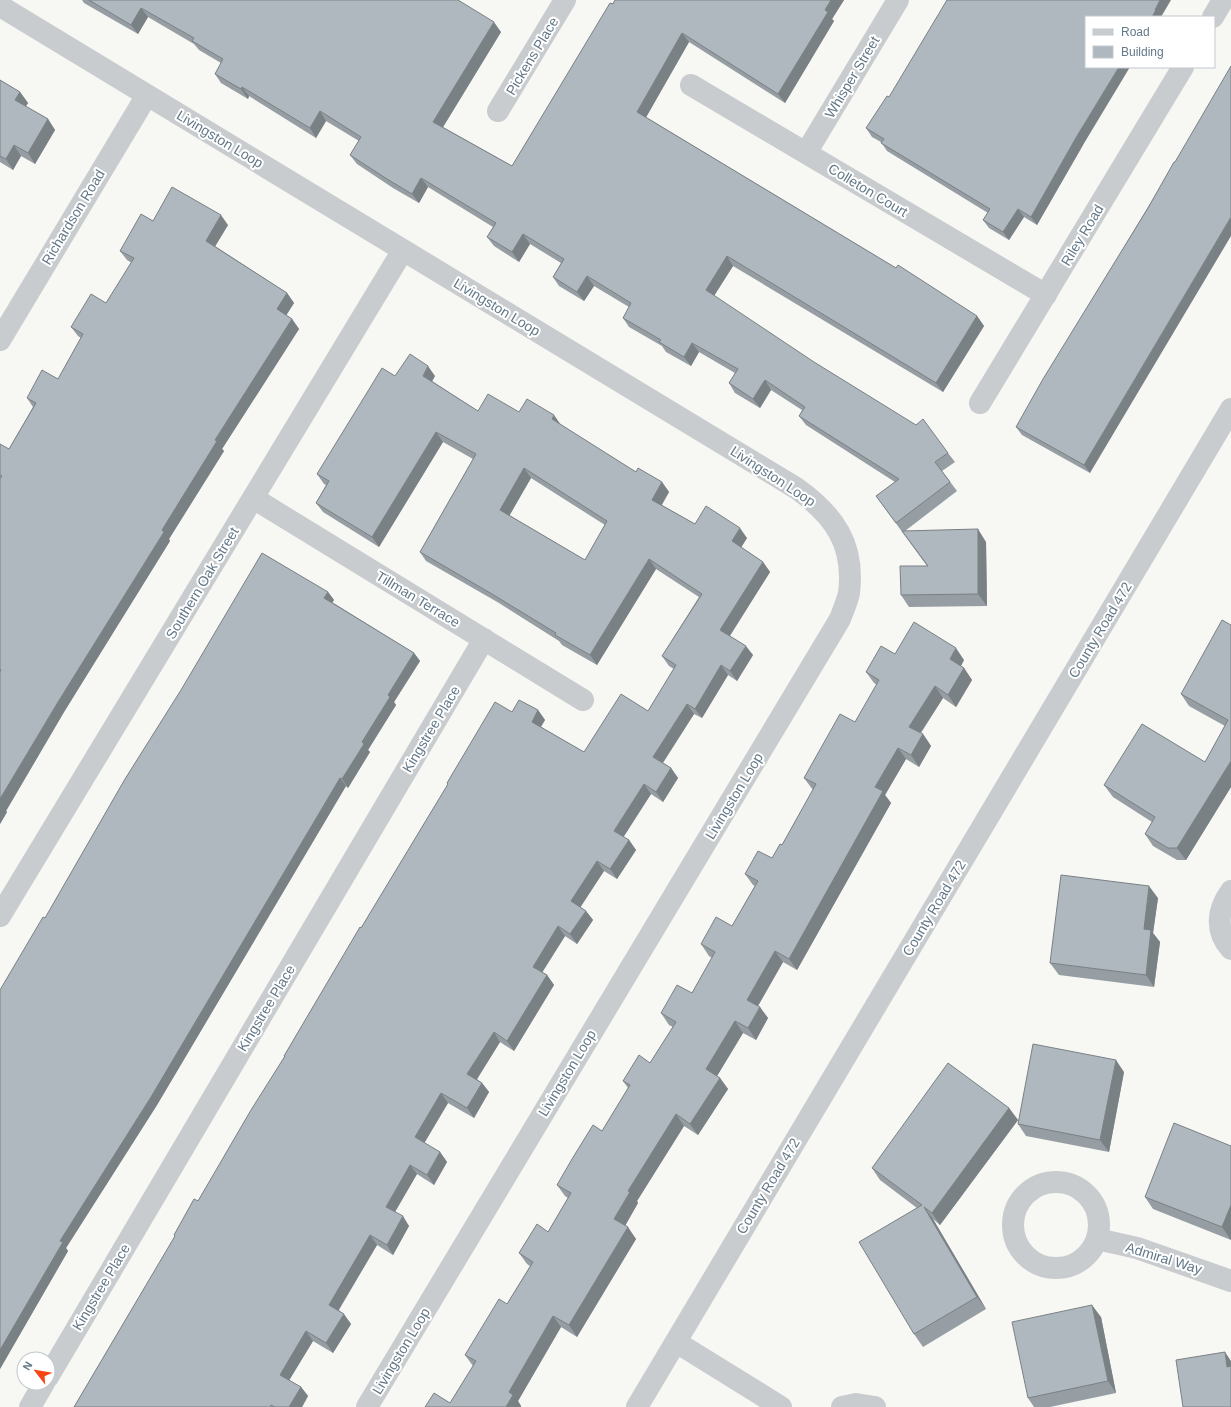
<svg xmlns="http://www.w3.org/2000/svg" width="1231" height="1407" font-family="Arial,sans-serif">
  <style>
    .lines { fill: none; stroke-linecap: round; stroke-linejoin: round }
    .minor { stroke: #c9cccf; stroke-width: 22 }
    .tertiary { stroke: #c9cccf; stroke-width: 22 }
    .wall { fill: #969ea3; fill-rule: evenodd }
    .shaded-wall { fill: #7a8185 }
    .building { fill: #afb8be; stroke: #7a8185; fill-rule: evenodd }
    .labels { text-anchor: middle; stroke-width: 4; stroke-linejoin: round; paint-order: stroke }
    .street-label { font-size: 14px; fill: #637888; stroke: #fff }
  </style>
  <rect width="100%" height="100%" fill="#f7f7f3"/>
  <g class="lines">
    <!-- minor -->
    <path class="minor" d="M0 6 796 488C834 515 855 544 849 593 847 602 843 611 840 619L367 1407
      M1213 17 1223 0
      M691 85 1046 295
      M498 111 565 0
      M806 153 898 0
      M0 340 147 95
      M980 403 1183 67
      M253 498 583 700
      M1231 891C1217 910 1215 931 1231 949
      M0 916 403 250
      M1013 1225a43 43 0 1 1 86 0a43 43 0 1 1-86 0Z
      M1097 1239 1137 1248 1231 1281
      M48 1377 484 639
      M30 1407 44 1383"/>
    <!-- tertiary -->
    <path class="tertiary" d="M676 1342 781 1407
      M637 1407 1231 409
      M842 1407 856 1404 875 1407"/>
  </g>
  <!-- wall -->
  <path class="wall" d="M82 0H458L501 32 443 127 512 166 615 0H844L832 19 834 21 785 103 689 42 646 117 896 268 977 316 984 326 943 392 733 266 714 296 948 453 955 462 942 471 957 491 905 531 986 542 987 606 909 607 901 595 927 566 876 496 895 482 806 425 799 416 802 410 771 390 760 408 735 393 729 383 735 373 699 352 691 366 666 352 662 346 629 327 623 318 629 307 594 286 584 301 559 286 553 277 561 263 530 244 519 262 494 246 487 237 493 227 428 187 419 203 393 188 357 164 350 155 359 141 326 121 316 138 249 96 248 99 221 83 215 74 221 63 199 50 194 44 148 17 138 34 110 18 84 3Z
    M1086 17 1083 145 1037 225 1024 217 1009 240 989 228 983 220 988 213 887 151 881 142 872 137 866 128 889 97Z
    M0 80 20 92 28 103 25 106 48 119 55 130 35 164 21 156 13 170 0 162Z
    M1175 162 1090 473 1022 435 1016 427Z
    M153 221 228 225 215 246 287 293 294 303 286 315 292 319 299 329 222 449 224 451 169 539 170 541 64 712 6 811 7 812 0 824V444L9 449 33 407 27 398 58 379 81 338 78 336 71 327 106 303 132 263 127 260 120 251Z
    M395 376H435L432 381 478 411 519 412 561 425 636 472 662 482 669 492 662 505 695 524 747 538 741 547 763 562 770 572 730 636 753 655 737 681 728 675 702 718 694 714 663 763 671 768 678 778 663 802 651 794 623 837 629 840 636 850 617 879 604 871 580 907 586 911 593 920 577 944 565 936 542 972 547 975 554 985 514 1051 500 1042 477 1079 482 1083 489 1092 474 1118 448 1103 424 1143 440 1152 447 1162 434 1185 417 1174 395 1212 409 1226 393 1255 377 1245 339 1310 351 1324 333 1353 313 1341 289 1380 301 1387 308 1396 302 1407H74L175 1237 174 1235 198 1201 285 1057 284 1056 448 785 447 783 512 712 538 710 545 720 541 727 584 752 648 711 674 669 669 666 662 656 699 597 656 569 597 665 562 645 559 641 499 603 426 561 420 552 473 459 443 442 379 547 323 512 316 503 326 485 324 484 317 474ZM531 478 605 525 585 560 509 515Z
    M328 592 334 600 332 602 414 653 420 661 394 702 396 705 368 750 370 752 348 788 346 786 157 1105 66 1248 68 1251 0 1369 45 918Z
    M1231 625V787L1186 860H1177L1153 846 1145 834 1152 822 1113 797 1104 785 1205 762 1225 726 1189 706 1181 694Z
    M895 654 964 660 961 666 964 668 972 680 956 707 943 698 921 733 923 734 931 746 919 767 906 759 885 795 891 803 797 970 783 962 758 1006 768 1018 756 1040 743 1033 717 1076 720 1078 728 1089 698 1135 684 1126 637 1201 638 1203 625 1226 636 1239 577 1337 561 1327 518 1401 521 1406V1407H425L450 1403 473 1366 465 1355 507 1304 530 1266 527 1264 519 1253 548 1232 568 1198 565 1196 557 1185 602 1131 628 1088 623 1081 650 1063 673 1027 669 1025 661 1013 692 993 712 958 709 956 701 944 732 926 755 886 753 885 745 874 772 858 782 845 813 790 804 778 855 722 877 685 874 683 866 672Z
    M1158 898 1153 933 1160 942 1154 987 1059 975 1050 963Z
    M1124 1072 1109 1152 1026 1136 1018 1124Z
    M1009 1108 1018 1120 940 1225 933 1219 986 1309 923 1347 914 1334 917 1208 880 1180 872 1168Z
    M1231 1146V1240L1153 1209 1145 1197Z
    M1101 1317 1116 1393 1050 1407H1034L1028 1398Z"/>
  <!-- shaded-wall -->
  <path class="shaded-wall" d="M831 0H844L832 19 834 21 785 103 778 94Z
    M1160 0H1171L1161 17H1152L1155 10Z
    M141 8 148 17 138 34 131 25Z
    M494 22 501 32 440 132 433 122Z
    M682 33 689 42 644 121 637 112Z
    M1119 67H1130L1083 145 1037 225 1031 217 1077 136Z
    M242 87 249 96 248 99 241 89Z
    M20 92 28 103 23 111 15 100Z
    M320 111 326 121 316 138 310 128Z
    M48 119 55 130 35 164 28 153Z
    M14 145 21 156 13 170 6 159Z
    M421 178 428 187 419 203 412 194Z
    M1018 209 1024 217 1009 240 1003 232Z
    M221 215 228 225 213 250 206 241Z
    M1231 217V236L1090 473 1084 465Z
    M523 234 530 244 519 262 512 252Z
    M727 256 733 266 712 299 706 290Z
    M587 276 594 286 584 301 577 292Z
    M287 293 294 303 284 319 277 309Z
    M977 316 984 326 943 392 936 383Z
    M292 319 299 329 222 449 224 451 169 539 170 541 64 712 6 811 7 812 0 824V799L162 530 215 440Z
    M692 343 699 352 691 366 684 357Z
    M428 366 435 376 430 385 423 376Z
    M765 380 771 390 760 408 753 399Z
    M554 415 561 425 552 419Z
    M436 432 443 442 379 547 372 537Z
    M524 468 531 478 507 520 500 510Z
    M662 482 669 492 659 509 652 500Z
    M740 528 747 538 739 551 732 541Z
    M978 529 986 542 987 606 978 594Z
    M649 559 656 569 597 665 590 655Z
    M763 562 770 572 727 640 720 630Z
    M328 592 334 600 330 606 324 598Z
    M746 646 753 655 737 681 730 671Z
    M956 648 964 660 958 671 950 659Z
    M414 653 420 661 394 702 396 705 368 750 370 752 348 788 342 779 388 695Z
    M721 665 728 675 702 718 695 709Z
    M964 668 972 680 956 707 948 695Z
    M935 686 943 698 917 738 909 727Z
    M687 704 694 714 660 767 653 757Z
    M538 710 545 720 538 731 532 722Z
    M923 734 931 746 919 767 911 755Z
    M898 748 906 759 885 795 891 803 797 970 789 959 875 787Z
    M1231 761V787L1186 860 1177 848Z
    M671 768 678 778 663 802 656 792Z
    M340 778 346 786 157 1105 66 1248 68 1251 0 1369V1350L60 1241Z
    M644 784 651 794 621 841 614 831Z
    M629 840 636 850 617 879 610 869Z
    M597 861 604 871 578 911 571 901Z
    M1149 886 1158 898 1153 933 1160 942 1154 987 1146 975 1144 929Z
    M586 911 593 920 577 944 570 934Z
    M558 926 565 936 540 976 533 967Z
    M775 951 783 962 755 1011 747 1000Z
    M547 975 554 985 514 1051 507 1041Z
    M760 1007 768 1018 756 1040 748 1028Z
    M735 1021 743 1033 714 1081 706 1069Z
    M494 1032 500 1042 474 1084 467 1074Z
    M1116 1060 1124 1072 1109 1152 1100 1140Z
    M720 1078 728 1089 698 1135 690 1124Z
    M482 1083 489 1092 474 1118 467 1108Z
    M441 1093 448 1103 422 1147 415 1137Z
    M1009 1108 1018 1120 940 1225 932 1213Z
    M676 1114 684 1126 637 1201 638 1203 622 1231 614 1219 628 1191Z
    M440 1152 447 1162 434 1185 427 1175Z
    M410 1165 417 1174 392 1217 386 1207Z
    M1231 1205V1240L1222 1227Z
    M924 1207 933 1219 986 1309 977 1297Z
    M403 1216 409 1226 393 1255 387 1245Z
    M628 1227 636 1239 577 1337 569 1325Z
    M370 1235 377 1245 336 1314 329 1305Z
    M1092 1305 1101 1317 1116 1393 1108 1381Z
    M344 1314 351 1324 333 1353 326 1343Z
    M553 1316 561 1327 518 1401 521 1406V1407H506L509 1392Z
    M306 1331 313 1341 287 1384 280 1375Z
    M1225 1352 1231 1361V1372L1227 1367Z
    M301 1387 308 1396 302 1407H289Z"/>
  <!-- building -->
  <path class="building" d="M89 0H458L494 22 433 122 512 166 610 3 613 4 615 0H831L825 10 828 12 778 94 682 33 637 112 896 268 898 265 977 316 936 383 727 256 706 290 814 362 916 425 923 419 948 453 935 462 950 482 896 523 876 496 899 479 799 416 805 407 765 380 753 399 729 383 738 369 692 343 684 357 659 342 661 340 623 318 631 303 587 276 577 292 553 277 564 259 523 234 512 252 487 237 496 223 421 178 412 194 387 179 350 155 361 137 320 111 310 128 242 87 241 89 215 74 223 59 192 41 194 38 141 8 131 25Z
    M947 0H1160L1155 10H1156L1152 17H1086V67H1119L1077 136 1031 217 1018 209 1003 232 983 220 990 209 881 143 884 139 866 128 887 96 889 97Z
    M1231 66V217L1084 465 1016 427 1043 379 1148 208 1174 162H1175Z
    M0 80 20 92 15 100 48 119 28 153 14 145 6 159 0 156Z
    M172 187 221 215 206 241 287 293 277 309 292 319 215 440 217 441 162 530 164 532 58 702 0 799V672L1 670 0 669V479L2 476 0 475V444L9 449 36 403 27 398 42 370 58 379 83 334 71 327 91 294 106 303 134 258 120 251 141 214 153 221Z
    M410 354 428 366 423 376 478 411 488 394 519 412 527 399 554 415 552 419 636 472 638 468 662 482 652 500 695 524 706 506 740 528 732 541 763 562 720 630 746 646 730 671 721 665 695 709 687 704 653 757 671 768 656 792 644 784 614 831 629 840 610 869 597 861 571 901 586 911 570 934 558 926 533 967 547 975 507 1041 494 1032 467 1074 482 1083 467 1108 441 1093 415 1137 440 1152 427 1175 410 1165 386 1207 403 1216 387 1245 370 1235 329 1305 344 1314 326 1343 306 1331 280 1375 301 1387 289 1407H275L271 1405 270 1407H74L175 1236 174 1235 194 1199 198 1201 251 1110 285 1056H284L360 927 361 928 448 784 447 783 495 702 512 712 519 700 538 710 532 722 584 752 621 694 648 711 676 665 662 656 702 594 649 559 590 655 555 635 556 633 492 594 420 552 476 454 436 432 372 537 316 503 329 481 317 474 368 391 382 368 395 376ZM524 468 607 521 585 560 500 510Z
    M978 529V594L901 595 900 566H928L902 531Z
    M262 553 328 592 324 598 414 653 388 695 390 697 362 742 364 744 342 779 340 778 151 1097 60 1241 63 1242 0 1350V990L43 917 45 918 125 779 181 690Z
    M1222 620 1231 625V761L1177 848H1168L1145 834 1155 817 1104 785 1142 724 1205 762 1228 720 1181 694Z
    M914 622 956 648 950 659 964 668 948 695 935 686 909 727 923 734 911 755 898 748 875 787 883 791 789 959 775 951 747 1000 760 1007 748 1028 735 1021 706 1069 720 1078 690 1124 676 1114 628 1191 630 1192 614 1219 628 1227 569 1325 553 1316 509 1392 513 1395 506 1407H425L434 1393 450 1403 476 1361 465 1355 499 1299 507 1304 533 1262 519 1253 537 1224 548 1232 571 1193 557 1185 572 1159 593 1125 602 1131 630 1085 623 1081 639 1055 650 1063 676 1022 661 1013 677 985 692 993 715 952 701 944 716 917 732 926 758 881 745 874 758 851 772 858 780 844 782 845 816 784 804 778 840 714 855 722 879 680 866 672 881 646 895 654Z
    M1061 875 1149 886 1144 929 1151 930 1146 975 1050 963Z
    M1033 1044 1116 1060 1100 1140 1018 1124Z
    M948 1063 1009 1108 932 1213 924 1207 977 1297 914 1334 859 1242 922 1205 872 1168Z
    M1174 1123 1231 1146V1205L1222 1227 1145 1197Z
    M1092 1305 1108 1381 1028 1398 1012 1322Z
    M1225 1352 1227 1367 1231 1366V1407H1183L1176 1360Z"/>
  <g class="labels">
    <!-- street labels -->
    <g class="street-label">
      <text transform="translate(532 56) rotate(-59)" y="5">Pickens Place</text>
      <text transform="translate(852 77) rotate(-59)" y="5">Whisper Street</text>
      <text transform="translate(220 139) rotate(31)" y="5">Livingston Loop</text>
      <text transform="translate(868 190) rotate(31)" y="5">Colleton Court</text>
      <text transform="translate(73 217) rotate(-59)" y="5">Richardson Road</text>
      <text transform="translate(1082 235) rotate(-59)" y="5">Riley Road</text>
      <text transform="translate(497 307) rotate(31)" y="5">Livingston Loop</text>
      <text transform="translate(773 476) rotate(33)" y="5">Livingston Loop</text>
      <text transform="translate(202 583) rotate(-59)" y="5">Southern Oak Street</text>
      <text transform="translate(418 599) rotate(31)" y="5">Tillman Terrace</text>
      <text transform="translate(1100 630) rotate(-59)" y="5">County Road 472</text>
      <text transform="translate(431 729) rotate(-59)" y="5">Kingstree Place</text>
      <text transform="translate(734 796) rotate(-59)" y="5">Livingston Loop</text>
      <text transform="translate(934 908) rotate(-59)" y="5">County Road 472</text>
      <text transform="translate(266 1008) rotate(-59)" y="5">Kingstree Place</text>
      <text transform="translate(567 1073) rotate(-59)" y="5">Livingston Loop</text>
      <text transform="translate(768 1186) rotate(-59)" y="5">County Road 472</text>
      <text transform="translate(1164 1258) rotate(17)" y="5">Admiral Way</text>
      <text transform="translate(101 1287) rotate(-59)" y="5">Kingstree Place</text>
      <text transform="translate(401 1351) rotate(-59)" y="5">Livingston Loop</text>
    </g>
  </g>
  <!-- legend -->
  <rect x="1085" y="16" width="130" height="52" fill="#ffffff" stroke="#c1c9cf"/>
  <rect x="1093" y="29" width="20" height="6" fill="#c9cccf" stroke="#c1c9cf"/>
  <text x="1121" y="36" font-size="12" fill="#637888">Road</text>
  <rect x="1093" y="46" width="20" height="12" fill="#afb8be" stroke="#c1c9cf"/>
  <text x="1121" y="56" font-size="12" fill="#637888">Building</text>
  <!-- north arrow -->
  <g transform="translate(36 1371) rotate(301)"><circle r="19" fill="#ffffff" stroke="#c1c9cf"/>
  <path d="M0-3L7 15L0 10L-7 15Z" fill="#f64415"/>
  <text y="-6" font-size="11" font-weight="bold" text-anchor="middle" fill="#637888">N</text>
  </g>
</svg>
